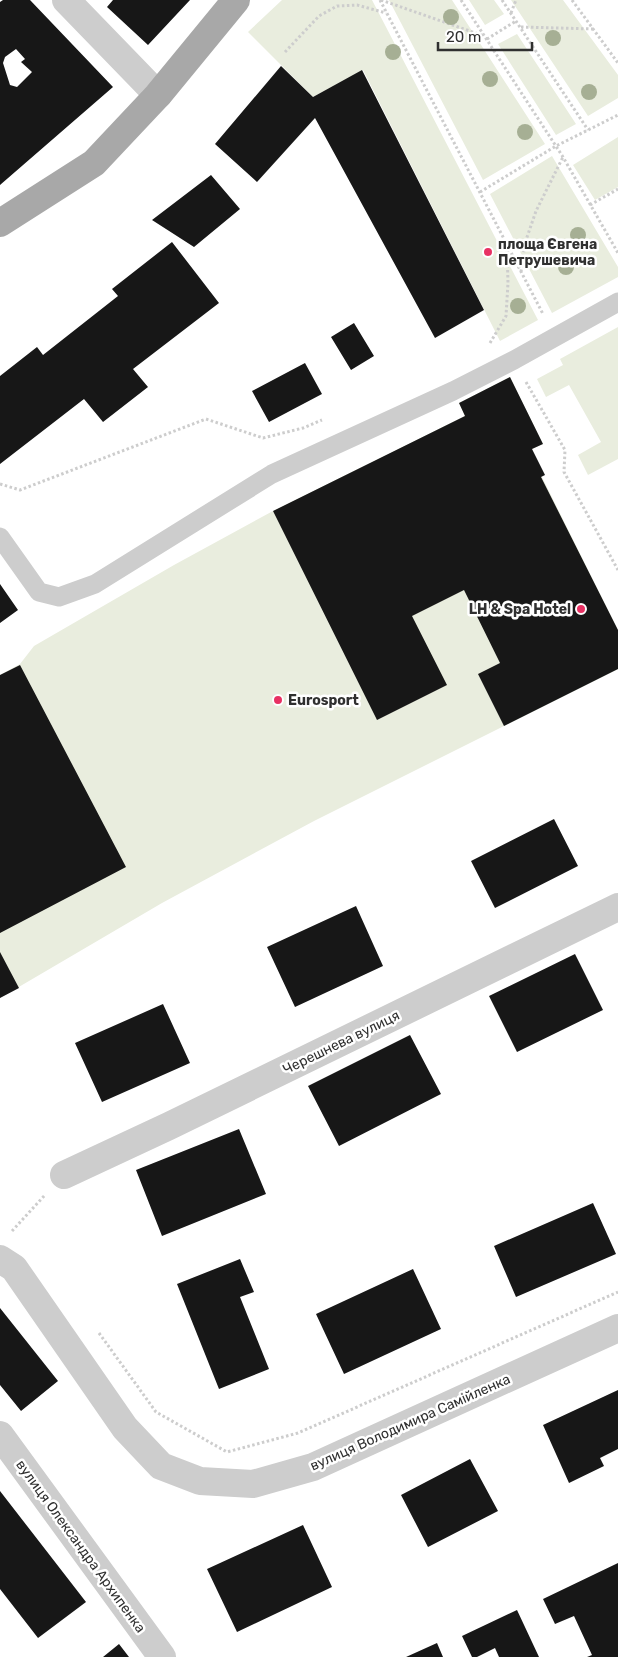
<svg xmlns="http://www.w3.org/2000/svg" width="618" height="1657" font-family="Rubik,sans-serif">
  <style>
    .green { fill: #e9edde }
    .building { fill: #171717; fill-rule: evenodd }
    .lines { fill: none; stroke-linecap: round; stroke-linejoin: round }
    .path { stroke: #cdcdcd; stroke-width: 3; stroke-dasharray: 2.5 2.5; stroke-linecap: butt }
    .lane { stroke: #cdcdcd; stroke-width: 19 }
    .street { stroke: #cdcdcd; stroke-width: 28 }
    .primary { stroke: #a8a8a8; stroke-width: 28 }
    .tree { fill: #a6af94 }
    .poi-dot { fill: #e83163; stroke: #fff; stroke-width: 2 }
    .labels { text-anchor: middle; stroke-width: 5; stroke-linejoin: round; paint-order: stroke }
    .poi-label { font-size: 14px; font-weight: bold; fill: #303030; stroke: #fff; text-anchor: start }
    .street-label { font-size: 14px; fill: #303030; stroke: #fff }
  </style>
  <rect width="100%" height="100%" fill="#fff"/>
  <!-- green -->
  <path class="green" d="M282 0H372L538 320 500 341 363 70 313 97 248 32Z
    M389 0H452L545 144 483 180Z
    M469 0H494L504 14 485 25Z
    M511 0H563L618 75V98L588 116Z
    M517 34 576 124 556 135 498 44Z
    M618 137V187L595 200 573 165Z
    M552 156 618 267V277L552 313 490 194Z
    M618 327V459L588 475 578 455 601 442 569 385 546 397 537 379 563 365 560 359Z
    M510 377 543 444 532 449 542 477 618 630V669L314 821 162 903 0 998V675L20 664 34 646 174 565 273 511 465 416 459 403Z"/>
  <!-- building -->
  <path class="building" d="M3 0H30L113 87 0 185V2ZM16 49 25 59 21 62 32 72 17 87 10 85 3 63 5 57Z
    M113 0H190L148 45 107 7Z
    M281 66 313 97 362 70 484 310 435 338 315 118 257 182 215 144Z
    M211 175 240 209 194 247 152 220Z
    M172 242 219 303 133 369 148 387 103 422 84 399 0 464V376L37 347 43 355 118 296 112 289Z
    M354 323 374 356 351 370 331 337Z
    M305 363 322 394 269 422 252 391Z
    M510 377 543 444 532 449 545 475 541 477 618 630V669L504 726 478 674 500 663 464 590 412 616 447 685 377 720 273 511 465 416 459 403Z
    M0 584 18 610 0 623Z
    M20 665 126 867 0 933V675Z
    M554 819 578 866 495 908 471 861Z
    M356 906 383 966 295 1007 267 947Z
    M0 952 19 988 0 998Z
    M575 954 603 1010 517 1052 489 996Z
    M163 1004 190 1063 102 1102 75 1043Z
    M410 1035 441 1094 339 1146 308 1086Z
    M239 1129 266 1194 162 1236 136 1170Z
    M593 1203 616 1254 516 1297 494 1246Z
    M240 1259 254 1292 240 1297 269 1369 219 1389 177 1284Z
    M413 1269 441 1329 344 1374 316 1314Z
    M0 1308 58 1381 21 1411 0 1385Z
    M618 1390V1449L600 1458 604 1466 569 1483 543 1425Z
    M470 1459 498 1511 428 1547 401 1495Z
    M0 1491 86 1602 38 1638 0 1589Z
    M303 1525 332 1587 237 1632 207 1569Z
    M618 1563V1657H587L592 1655 574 1616 555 1624 543 1599Z
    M517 1610 539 1657H499L495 1648 477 1657H472L462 1636Z
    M437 1643 443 1657H406Z
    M119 1644 129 1657H103Z"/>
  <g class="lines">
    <!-- path -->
    <path class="path" d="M380 0 543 314
      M381 0 484 36
      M461 0 563 157 618 253
      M502 0 588 130
      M572 0 618 63
      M511 13 516 0
      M521 27 594 29
      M487 39 516 21
      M285 52 319 16 337 6 357 5 386 13
      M480 192 556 146 618 115
      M590 205 618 189
      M521 272 525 243 536 211 563 157
      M490 343 506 316 508 283 507 248
      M526 382 565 450 564 472 618 570
      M0 484 20 490 206 419 263 438 303 428 322 420
      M12 1231 45 1195
      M99 1333 156 1412 227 1452 298 1433 618 1292"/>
    <!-- lane -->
    <path class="lane" d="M0 537 39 592 59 597 95 584 272 474 453 391 514 360 618 302"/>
    <!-- street -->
    <path class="street" d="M66 0 158 95
      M64 1175 169 1126 618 907
      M0 1259 14 1268 125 1428 161 1466 200 1481 253 1484 313 1467 618 1328
      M0 1435 162 1657"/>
    <!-- primary -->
    <path class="primary" d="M0 223 94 163 158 95 236 0"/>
  </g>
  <!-- trees -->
  <g class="tree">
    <circle cx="451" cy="17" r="8"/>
    <circle cx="553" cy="38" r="8"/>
    <circle cx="393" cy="52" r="8"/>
    <circle cx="490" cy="79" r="8"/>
    <circle cx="589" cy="92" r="8"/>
    <circle cx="525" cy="132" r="8"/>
    <circle cx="578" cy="235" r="8"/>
    <circle cx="566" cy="267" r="8"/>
    <circle cx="518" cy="306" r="8"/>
  </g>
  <!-- markers -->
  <g class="poi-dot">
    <circle cx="488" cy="252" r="5"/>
    <circle cx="581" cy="609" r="5"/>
    <circle cx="278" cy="700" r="5"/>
  </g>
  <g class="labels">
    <!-- poi labels -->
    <g class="poi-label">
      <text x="498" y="249">площа Євгена<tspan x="498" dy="16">Петрушевича</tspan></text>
      <text x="571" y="614" text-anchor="end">LH &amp; Spa Hotel</text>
      <text x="288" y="705">Eurosport</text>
    </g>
    <!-- street labels -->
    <g class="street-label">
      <text transform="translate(341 1042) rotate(-26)" y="5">Черешнева вулиця</text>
      <text transform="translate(410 1422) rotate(-24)" y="5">вулиця Володимира Самійленка</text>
      <text transform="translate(81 1546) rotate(54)" y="5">вулиця Олександра Архипенка</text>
    </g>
  </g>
  <!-- scale -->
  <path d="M438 42v8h94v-8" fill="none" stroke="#303030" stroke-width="2.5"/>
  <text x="446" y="42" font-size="15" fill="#303030" stroke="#ffffff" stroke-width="4" paint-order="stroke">20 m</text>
</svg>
